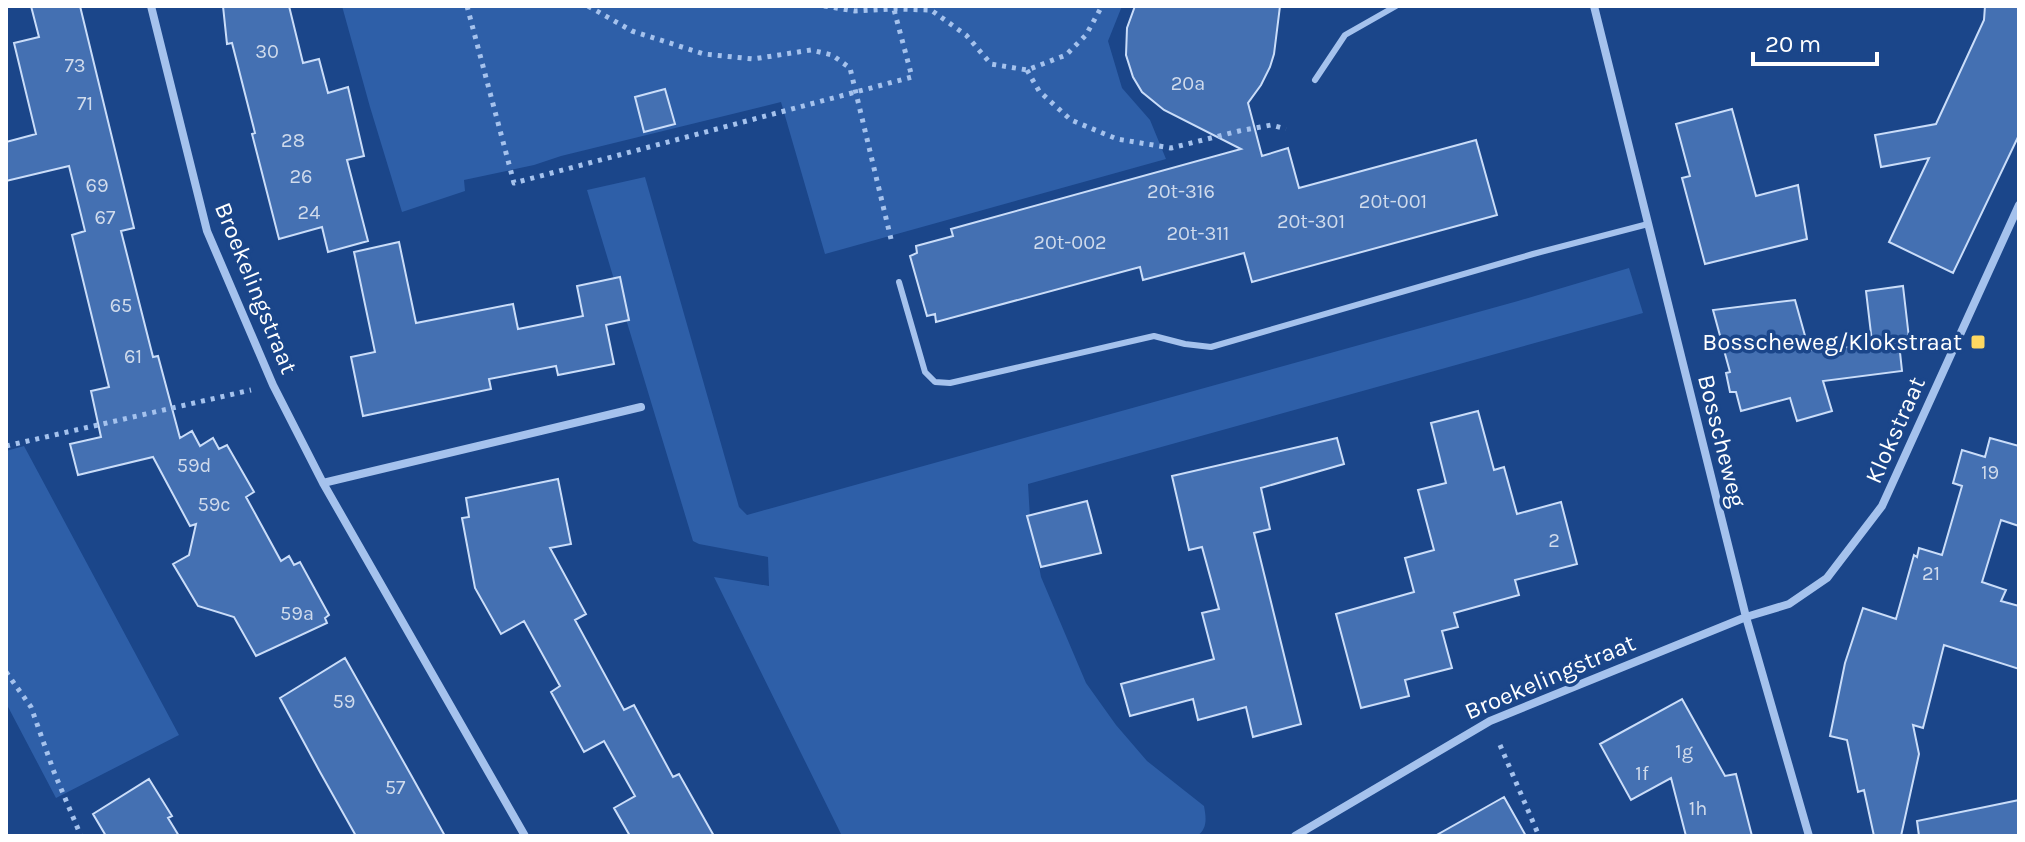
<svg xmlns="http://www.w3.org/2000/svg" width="2025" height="842" font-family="Karla,sans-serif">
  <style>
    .green { fill: #2e5fa8 }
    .building { fill: #4470b2; stroke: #caddf9; stroke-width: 2 }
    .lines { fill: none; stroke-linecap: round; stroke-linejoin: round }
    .path { stroke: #a5c2ed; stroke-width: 5; stroke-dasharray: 4 6; stroke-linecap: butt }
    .service { stroke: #a5c2ed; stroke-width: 6 }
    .minor { stroke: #a5c2ed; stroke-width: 8 }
    .poi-dot { fill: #fed861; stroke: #1b468a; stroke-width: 3 }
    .labels { text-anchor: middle; stroke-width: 7; stroke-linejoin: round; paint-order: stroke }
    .number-label { font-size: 20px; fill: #d0dbec }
    .street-label { font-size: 24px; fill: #fff; stroke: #1b468a }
    .poi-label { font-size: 24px; fill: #fff; stroke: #1b468a; text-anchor: end }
  </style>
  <rect width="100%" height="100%" fill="#1b468a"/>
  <!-- green -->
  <path class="green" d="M342 6H1122L1108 41 1122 88 1150 120 1166 159 825 254 781 102 561 156 534 165 464 180 465 191 402 212 370 107Z
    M645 177 739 507 747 515 1518 301 1629 268 1643 313 1028 484 1030 518 1041 577 1086 683 1116 725 1147 761 1204 806C1206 817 1208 829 1197 836H842L714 577 769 586 768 557 699 544 693 541 587 190Z
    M24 446 179 735 56 798 6 703V451Z"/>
  <!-- building -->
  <path class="building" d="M31 6H80L134 228 121 231 153 357 158 356 180 438 192 431 200 446 213 438 219 449 227 445 254 492 246 497 281 561 289 556 294 565 300 562 329 615 325 618 327 623 256 656 234 617 198 606 173 564 189 555 196 524 190 526 153 457 78 475 70 444 101 437 91 391 109 387 72 235 85 231 69 166 6 181V142L36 134 14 43 39 37Z
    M223 6H289L303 63 319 59 328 93 348 87 364 156 347 160 368 241 328 252 322 227 279 239 252 134 255 133 232 43 227 44Z
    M1135 6H1280L1274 54 1270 67 1261 85 1248 103 1262 156 1288 148 1299 188 1476 140 1497 215 1252 282 1244 253 1143 280 1140 267 936 322 935 314 927 316 910 256 917 253 916 246 953 236 951 229 1241 149 1164 110 1142 92 1133 77 1126 55 1127 28Z
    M1985 6H2019V135L1953 273 1889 242 1929 158 1881 167 1875 135 1936 124 1984 20Z
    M665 89 675 124 644 132 635 97Z
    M1732 109 1756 196 1798 185 1807 239 1705 264 1682 178 1690 176 1676 124Z
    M399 242 416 323 513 304 518 329 583 316 577 286 620 277 629 320 606 325 614 364 558 375 556 366 489 379 491 389 363 416 351 357 375 352 354 252Z
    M1903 286 1909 338 1872 342 1866 291Z
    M1795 300 1809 350 1899 343 1902 371 1823 381 1832 411 1797 421 1790 398 1741 411 1736 392H1730L1726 373 1730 372 1713 310Z
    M1478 411 1494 470 1504 467 1517 514 1561 502 1577 564 1515 580 1519 595 1454 613 1458 627 1442 631 1452 668 1405 680 1409 696 1361 708 1336 614 1414 592 1405 558 1434 550 1418 490 1446 483 1431 423Z
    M1337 438 1344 464 1261 488 1270 529 1254 533 1301 724 1253 737 1246 707 1198 720 1193 699 1130 716 1121 684 1214 659 1202 613 1219 609 1202 547 1189 550 1172 476Z
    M1990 438 2019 446V526L2001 520 1982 582 2006 590 2001 601 2019 606V669L1944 645 1923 728 1913 725 1919 754 1901 836H1874L1864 790 1858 792 1847 740 1830 736 1845 663 1863 608 1896 619 1914 555 1917 557 1919 548 1942 555 1962 486 1953 483 1962 450 1985 457Z
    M558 479 571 544 550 548 586 614 575 620 624 710 634 705 673 777 679 774 714 836H630L614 808 635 796 604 741 584 752 551 692 560 686 524 621 501 634 475 588 462 518 469 517 466 498Z
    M1087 501 1101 553 1041 567 1027 516Z
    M345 658 411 775 445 836H356L320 772 280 698Z
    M1682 699 1725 776 1736 774 1752 836H1686L1671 778 1631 800 1600 744Z
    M149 779 172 816 168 818 179 836H106L93 814Z
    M1504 797 1526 836H1435Z
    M2019 800V836H1919L1917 821Z"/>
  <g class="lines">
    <!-- path -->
    <path class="path" d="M467 6 514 183 912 77 893 6
      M588 6 632 31 704 54 753 59 811 50 832 55 850 68 891 239
      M824 6 855 11 894 9 931 10 966 35 991 64 1027 70 1066 55 1086 35 1102 6
      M1027 70 1039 91 1071 120 1117 139 1171 148 1239 131 1271 125 1286 129
      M6 446 251 390
      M6 672 31 707 54 772 81 836
      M1500 745 1539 836"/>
    <!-- service -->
    <path class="service" d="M1315 80 1345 35 1396 6
      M899 282 925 372 935 382 950 383 1154 336 1185 344 1211 347 1533 254 1648 224"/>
    <!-- minor -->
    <path class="minor" d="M151 6 207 231 273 385 323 483 525 836
      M1594 6 1746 617 1809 836
      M323 483 641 407
      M1295 836 1490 721 1746 617 1789 604 1827 578 1882 506 2019 205"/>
  </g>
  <!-- markers -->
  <rect class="poi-dot" x="1970" y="334" width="16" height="16" rx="4"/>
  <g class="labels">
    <!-- number labels -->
    <g class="number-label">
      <text x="267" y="58">30</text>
      <text x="75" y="72">73</text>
      <text x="1188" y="90">20a</text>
      <text x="85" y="110">71</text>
      <text x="293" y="147">28</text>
      <text x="301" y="183">26</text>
      <text x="97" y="192">69</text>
      <text x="1181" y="198">20t-316</text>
      <text x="1393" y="208">20t-001</text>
      <text x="309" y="219">24</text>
      <text x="105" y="224">67</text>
      <text x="1311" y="228">20t-301</text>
      <text x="1198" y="240">20t-311</text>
      <text x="1070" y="249">20t-002</text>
      <text x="121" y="312">65</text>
      <text x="133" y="363">61</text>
      <text x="194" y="472">59d</text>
      <text x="1990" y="479">19</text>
      <text x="214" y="511">59c</text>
      <text x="1554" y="547">2</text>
      <text x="1931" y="580">21</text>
      <text x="297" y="620">59a</text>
      <text x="344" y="708">59</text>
      <text x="1684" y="758">1g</text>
      <text x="1642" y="780">1f</text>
      <text x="395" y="794">57</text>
      <text x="1698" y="815">1h</text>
    </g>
    <!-- street labels -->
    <g class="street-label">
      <text transform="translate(256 288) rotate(68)" y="8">Broekelingstraat</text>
      <text transform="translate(1895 430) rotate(-66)" y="8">Klokstraat</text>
      <text transform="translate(1722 441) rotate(76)" y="8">Bosscheweg</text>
      <text transform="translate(1550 677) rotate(-23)" y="8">Broekelingstraat</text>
    </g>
    <!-- poi labels -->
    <g class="poi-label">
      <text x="1962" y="350">Bosscheweg/Klokstraat</text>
    </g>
  </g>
  <!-- border -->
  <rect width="2025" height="842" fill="none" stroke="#ffffff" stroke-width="16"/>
  <!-- scale -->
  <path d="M1753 52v12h124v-12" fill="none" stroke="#ffffff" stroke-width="4"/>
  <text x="1765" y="52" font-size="24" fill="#ffffff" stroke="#1b468a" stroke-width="6" paint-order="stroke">20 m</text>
</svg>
